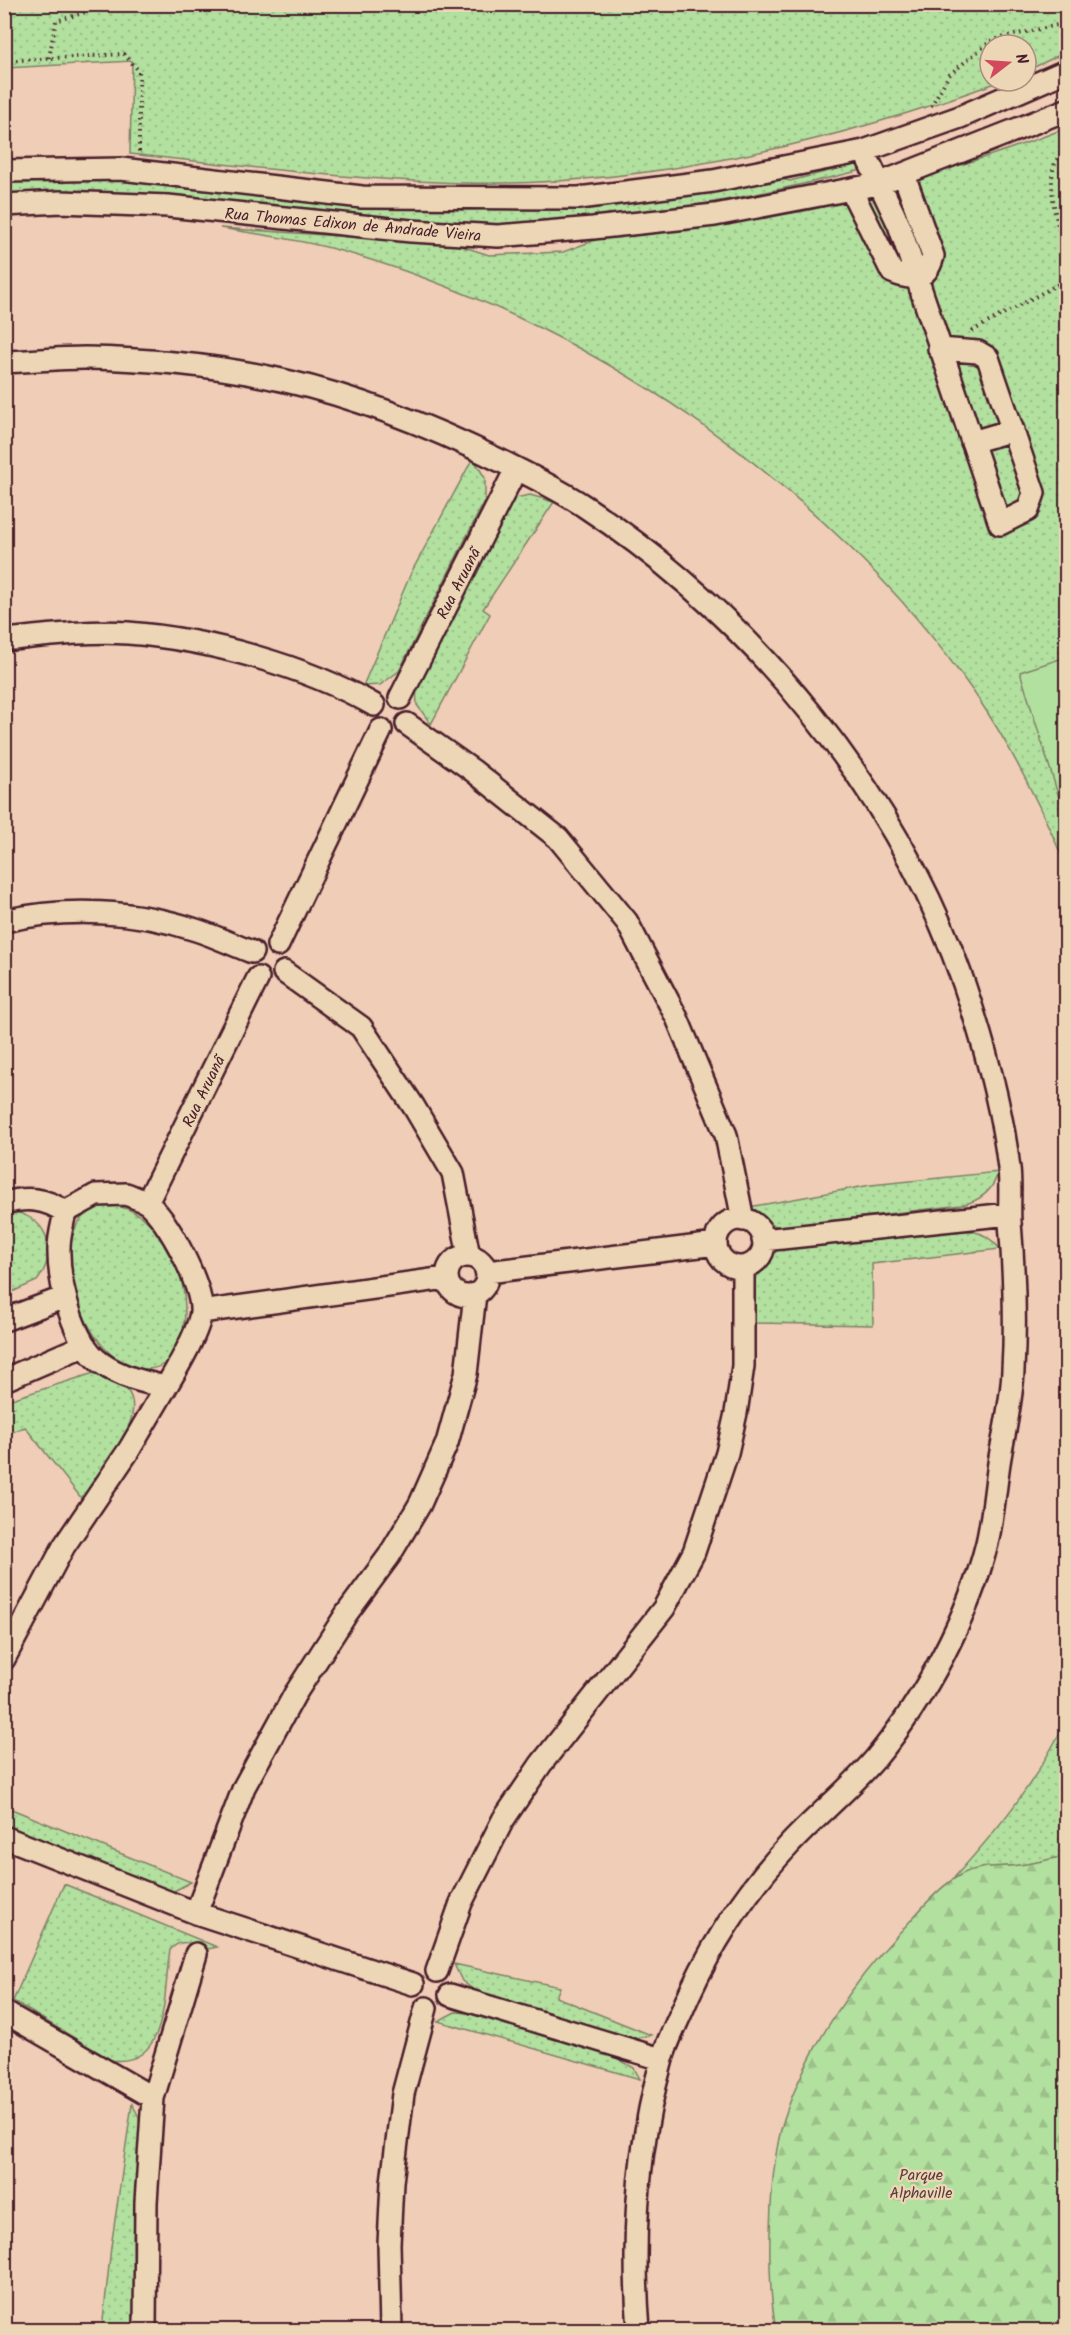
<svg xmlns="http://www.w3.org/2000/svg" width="1071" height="2335" font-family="Kalam,sans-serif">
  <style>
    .grass { fill: url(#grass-dots); stroke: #7e8065; stroke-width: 1.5 }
    .forest { fill: url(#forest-firs); stroke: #7e8065; stroke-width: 1.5 }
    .park { fill: #b2e09f; stroke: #7e8065; stroke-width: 1.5 }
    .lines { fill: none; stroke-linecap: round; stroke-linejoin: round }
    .minor-casing { stroke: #4a1f2b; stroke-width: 26 }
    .path { stroke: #4a1f2b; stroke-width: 4; stroke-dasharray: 1.5 4.5; stroke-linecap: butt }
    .minor { stroke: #edd6b6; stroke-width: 21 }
    .labels { text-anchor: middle; stroke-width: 4.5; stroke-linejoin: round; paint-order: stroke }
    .street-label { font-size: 16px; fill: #4a1f2b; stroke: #edd6b6 }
    .park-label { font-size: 16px; fill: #5a3c3c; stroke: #edd6b6 }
  </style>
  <defs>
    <pattern id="grass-dots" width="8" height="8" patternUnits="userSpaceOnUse" patternTransform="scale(1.5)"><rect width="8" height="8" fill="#b2e09f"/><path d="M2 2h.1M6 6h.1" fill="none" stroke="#9bc089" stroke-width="1.8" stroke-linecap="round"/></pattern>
    <pattern id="forest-firs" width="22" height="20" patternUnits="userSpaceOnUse" patternTransform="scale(1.5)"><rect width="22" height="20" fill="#b2e09f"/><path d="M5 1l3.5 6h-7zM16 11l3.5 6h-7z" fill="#9bc089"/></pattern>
  </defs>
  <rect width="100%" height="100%" fill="#efcdb6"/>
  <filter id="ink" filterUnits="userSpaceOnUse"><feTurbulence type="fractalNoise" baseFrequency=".0167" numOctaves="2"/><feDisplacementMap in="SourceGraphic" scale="12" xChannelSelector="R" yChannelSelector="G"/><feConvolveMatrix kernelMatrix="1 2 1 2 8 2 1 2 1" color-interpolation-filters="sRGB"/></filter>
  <g filter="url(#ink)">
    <!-- grass -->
    <path class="grass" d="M5 4H1066V52L1026 71V45H990V81H1001C834 143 643 187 464 183 352 180 241 166 130 154L132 61 5 68Z
      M1066 128V866C1041 807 1012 747 975 694 828 483 582 317 334 249 297 239 258 234 220 228L455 244 489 255 563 252 598 239 758 214C802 217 846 200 887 188 948 169 1008 151 1066 128Z
      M860 163 862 170C719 206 572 230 424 223 342 219 262 203 181 196 122 191 64 192 5 195V181L137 179 352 206 468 210 598 204 771 177 790 181Z
      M473 458 485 478V500L399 671 380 685 363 686 411 573Z
      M530 495 554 502 483 609 490 614 431 724 417 705 416 687 509 503 515 498Z
      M998 1172C993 1191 981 1201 961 1205L781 1227 765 1223 749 1207 871 1185Z
      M105 1205C167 1204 204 1302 175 1351 169 1362 159 1369 146 1369 82 1370 34 1218 105 1205Z
      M15 1212C50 1220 58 1254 37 1281L5 1295 4 1214Z
      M937 1229 938 1233C963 1229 983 1227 1000 1249L872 1264 873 1325 753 1323C755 1290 747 1257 788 1247Z
      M94 1373C176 1390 106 1463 82 1499L25 1427 5 1435V1401Z
      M1066 1721V1856L1025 1865 982 1868 952 1880C1000 1827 1034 1785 1066 1721Z
      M4 1806 191 1882 174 1891 152 1888 5 1826Z
      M64 1884 217 1947 199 1951C191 1940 179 1940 170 1950 163 1988 171 2068 111 2060L13 2001Z
      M454 1964 560 1987 556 1997 651 2035 630 2039 478 1993 462 1981Z
      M455 2012 473 2013 615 2057 634 2068 640 2079 438 2021Z
      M132 2104 139 2117 141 2133 133 2238 135 2330H102L111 2247Z"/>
    <!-- forest -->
    <path class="forest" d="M1066 1856V2330H776C766 2277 768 2170 784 2119 806 2051 853 1982 901 1931 919 1912 939 1885 964 1873 984 1864 1006 1868 1026 1864 1040 1862 1053 1858 1066 1856Z"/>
    <!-- park -->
    <path class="park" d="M1066 657V820L1020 672Z"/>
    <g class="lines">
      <defs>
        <path id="minor" d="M864 151 899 225 1000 524 1028 510 1034 493 988 358 978 352 939 349
          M4 171 121 169 362 197 579 198 713 181 864 151 960 117 1066 71
          M851 190 892 272C912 281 927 280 933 256L904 175
          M4 205 61 202 168 206 411 231 498 236 593 228 715 215 878 184 1066 110
          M4 362C31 361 59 358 85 358 152 359 221 366 286 381 361 398 432 427 501 461 529 475 558 489 584 506 752 616 898 793 964 984 983 1040 1002 1109 1009 1168 1011 1185 1009 1204 1010 1222 1014 1271 1016 1320 1013 1370 1012 1401 1004 1432 999 1463 995 1490 993 1517 987 1543 969 1616 924 1700 876 1758 850 1789 818 1814 790 1844 744 1893 707 1951 681 2013 674 2029 665 2046 661 2063 637 2149 632 2242 639 2330
          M972 442 1013 430
          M4 640C45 636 88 630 128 633 207 639 306 666 374 705
          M400 698 516 469
          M407 724 472 770 558 838 627 922 677 1018 726 1135 743 1220
          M4 921C66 907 136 910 196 930 215 936 233 945 252 952
          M278 945 381 730
          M284 972 361 1027 414 1107 453 1173 469 1256
          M126 1194C133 1197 141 1199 147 1203 168 1219 203 1286 201 1312 199 1332 176 1370 166 1387 143 1382 121 1377 101 1363 73 1343 58 1281 59 1248 59 1236 63 1223 65 1212L96 1195Z
          M4 1203C27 1197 45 1198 65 1212
          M147 1203 258 978
          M716 1243a24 24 0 1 1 48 0a24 24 0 1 1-48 0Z
          M763 1240 1009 1214
          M447 1276a20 20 0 1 1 40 0a20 20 0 1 1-40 0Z
          M487 1272 716 1244
          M201 1312 446 1278
          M4 1320 65 1297
          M4 1380 85 1345
          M4 1659 64 1546 129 1450 166 1387
          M4 1837 196 1913 413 1984
          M196 1913 244 1787 295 1694 347 1613 389 1556 420 1504 447 1443 466 1374 475 1294
          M437 1971 461 1903 503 1820 541 1764 664 1608 694 1552 727 1453 736 1413 743 1366V1267
          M450 1995 661 2059
          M4 2012 153 2098
          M145 2330 146 2202 153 2098 196 1954
          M391 2330 389 2244 392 2182 403 2094 426 2008"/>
      </defs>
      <!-- minor casing -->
      <use href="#minor" class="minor-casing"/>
      <!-- path -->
      <path class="path" d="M49 58 56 21 112 4
        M4 61 124 54 139 71V152
        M931 106 949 75 992 40 1066 23
        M1066 150C1037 166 1061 233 1066 259
        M972 331 1066 280"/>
      <!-- minor -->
      <use href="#minor" class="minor"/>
    </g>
  </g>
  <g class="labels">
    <!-- street labels -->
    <g class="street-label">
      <text transform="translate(353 224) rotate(5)" y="6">Rua Thomas Edixon de Andrade Vieira</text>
      <text transform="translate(458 583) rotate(-63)" y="6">Rua Aruanã</text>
      <text transform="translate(203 1091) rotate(-64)" y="6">Rua Aruanã</text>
    </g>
    <!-- park labels -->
    <g class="park-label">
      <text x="921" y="2180">Parque<tspan x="921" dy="18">Alphaville</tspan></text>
    </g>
  </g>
  <!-- margin -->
  <rect width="1071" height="2335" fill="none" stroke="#edd6b6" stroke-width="24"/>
  <rect x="12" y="12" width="1047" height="2311" fill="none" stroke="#4a1f2b" stroke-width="2" filter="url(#ink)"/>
  <!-- north arrow -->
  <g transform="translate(1008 63) rotate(73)"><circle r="28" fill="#edd6b6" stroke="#ac8d7e" stroke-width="1.5"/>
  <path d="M0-4.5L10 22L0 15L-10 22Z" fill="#d1495b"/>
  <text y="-9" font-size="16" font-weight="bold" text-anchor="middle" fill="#4a1f2b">N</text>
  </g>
</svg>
